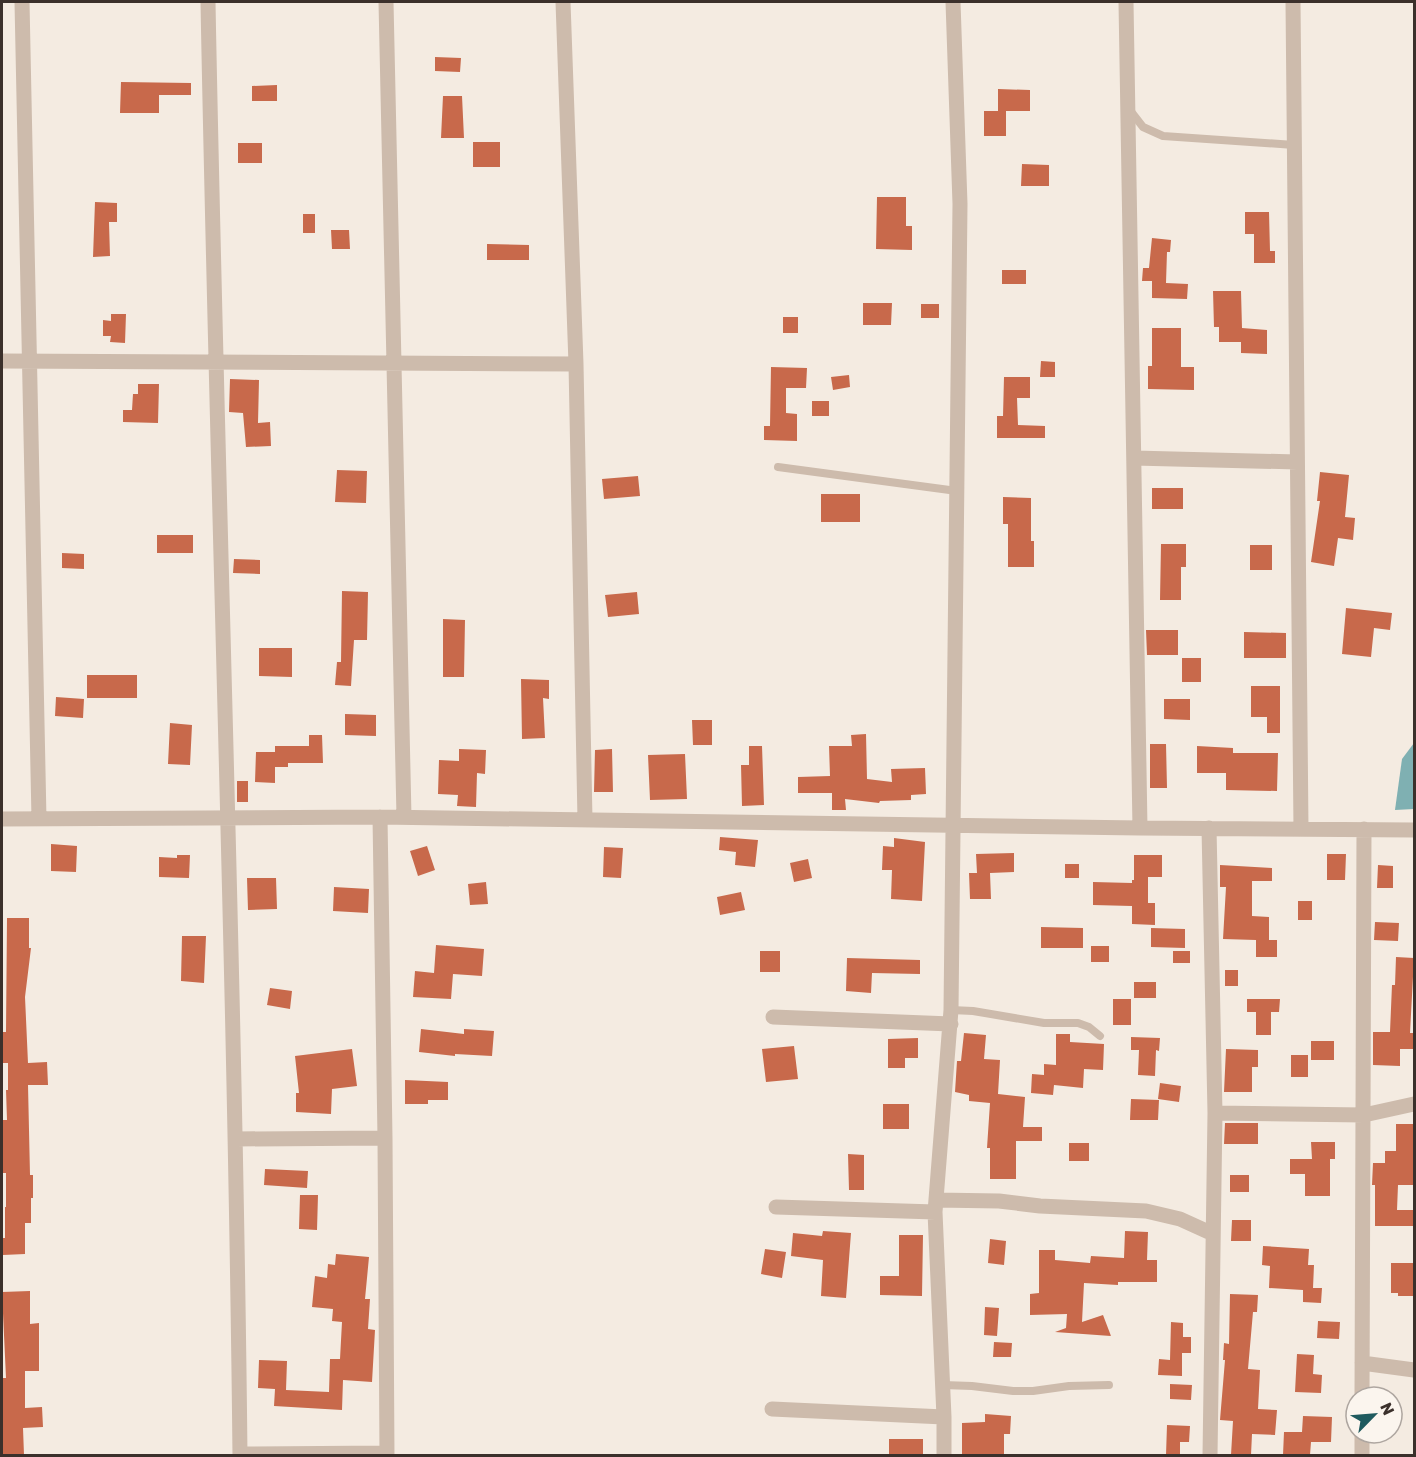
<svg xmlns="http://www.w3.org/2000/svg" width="1416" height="1457" font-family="Rubik,sans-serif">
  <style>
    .water { fill: #7fb0b2 }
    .building { fill: #c8694b }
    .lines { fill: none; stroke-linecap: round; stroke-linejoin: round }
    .service { stroke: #cdbbac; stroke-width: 8 }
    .minor { stroke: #cdbbac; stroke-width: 15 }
  </style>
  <rect width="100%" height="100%" fill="#f4ebe1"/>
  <!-- water -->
  <path class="water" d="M1414 743V809L1395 810 1402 759Z"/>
  <!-- building -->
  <path class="building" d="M435 57 461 58 460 72 435 71Z
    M121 82 191 83V95H159V113H120Z
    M277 85V101H252V86Z
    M998 89 1030 90V111H999H1006V136H984V111H998Z
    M443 96H462L464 138H441Z
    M473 142H500V167H473Z
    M238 143H262V163H238Z
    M1022 164 1049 165V186H1021Z
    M877 197H906V226H912V250L876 249Z
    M95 202 117 203V222H109L110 256 93 257Z
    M1245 212H1269L1270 251H1275V263H1254V234H1245Z
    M303 214H315V233H303Z
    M331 230H349L350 249H332Z
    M1152 238 1171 240 1170 252H1167L1166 283 1188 284 1187 299 1152 298V281H1142L1143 268H1149Z
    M487 244 529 245V260H487Z
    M1002 270H1026V284H1002Z
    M1213 291H1241L1242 328 1267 330V354L1241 353V342H1219V327H1214Z
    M863 303H892L891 325H863Z
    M921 304H939V318H921Z
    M111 314H126L125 343 110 342 111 336H103V320L111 321Z
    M783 317H798V333H783Z
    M1152 328H1181V367H1194V390L1148 389V366H1152Z
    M1041 361 1055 362V377H1040Z
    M771 367 807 368 806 388H786V413L797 414V441L764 440V426H770Z
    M849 375 850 387 833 390 831 377Z
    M1004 377H1030V398H1017L1018 425 1045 426V438H997V416H1003Z
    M230 379 259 380 258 423 270 422 271 446 246 447 243 413 229 412Z
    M138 384H159L158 423 123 422V410H132L133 394H138Z
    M812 401H829V416H812Z
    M337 470 367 471 366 503 335 502Z
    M1320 472 1349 475 1345 517 1355 518 1353 540 1338 538 1334 566 1311 562 1320 501H1317Z
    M638 476 640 496 604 499 602 479Z
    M1152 488H1183V509H1152Z
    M821 494H860V522H821Z
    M1003 497 1031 498V541H1034V567H1008V524H1003Z
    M157 535H193V553H157Z
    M1161 544H1186V567H1181V600H1160Z
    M1250 545H1272V570H1250Z
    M62 553 84 554V569L62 568Z
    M234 559 260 560V574L233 573Z
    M342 591 368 592 367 640H354L351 686 335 685 337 662H341Z
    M637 592 639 614 608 617 605 595Z
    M1346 608 1392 613 1390 630 1374 628 1371 657 1342 654Z
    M443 619 465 620 464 677H443Z
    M1146 630H1178V655H1147Z
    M1244 632 1286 633V658H1244Z
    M259 648H292V677L259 676Z
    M1182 658H1201V682H1182Z
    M87 675H137V698H87Z
    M521 679 549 680V699L543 698 545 738 522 739Z
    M1251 686H1280V733H1267V717H1251Z
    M56 697 84 699 83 718 55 716Z
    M1164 699H1190V720L1164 719Z
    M345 714 376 715V736L345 735Z
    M692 720H712V745H693Z
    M170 723 192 725 190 765 168 764Z
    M866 734 867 779 892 782 891 769 925 768 926 794 911 795V800L880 801 879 803 845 799 846 810H832V793H798V777L830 776 829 746H852L851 735Z
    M309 735H322L323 763H288V767H275V783L255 782 256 752H275V746H309Z
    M1150 744H1166L1167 788H1150Z
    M749 746H762L764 805 742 806 741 765H749Z
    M1197 746 1233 748V753H1278L1277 791 1226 790V773H1197Z
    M459 749 486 750 485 774 477 773 476 807 457 806 458 795 438 794 439 760 459 761Z
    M612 749 613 792H594L595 750Z
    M685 754 687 799 650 800 648 755Z
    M237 781H248V802H237Z
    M720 837 758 840 755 867 735 865 736 852 719 850Z
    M894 838 925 842 922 901 891 899 892 870H882L883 846 894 847Z
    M51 844 77 846 76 872 51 871Z
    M427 846 435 870 418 876 410 851Z
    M604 847 623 848 621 878 603 877Z
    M1014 853V872L990 873 991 899H970L969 873H977L976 854Z
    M1327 854H1346L1345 880H1327Z
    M177 855H190L189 878 159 877V857L177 858Z
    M1134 855H1162V877H1148V903H1155V925L1132 924V906L1093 905V882L1132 883V880H1134Z
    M808 859 812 878 794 882 790 863Z
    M1065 864H1079V878H1065Z
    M1220 865 1272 868V881H1252V916L1269 917V940H1277V957H1256V940L1223 939 1226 887H1220Z
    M1378 865 1393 866V888H1377Z
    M247 878H276L277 909 248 910Z
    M486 882 488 904 470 905 468 884Z
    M334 887 369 889 368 913 333 911Z
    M741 892 745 910 720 915 717 897Z
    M1298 901H1312V920H1298Z
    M7 918H29V948H31L25 997 28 1063 47 1062 48 1085H28L30 1175H33V1198H31V1223H25V1254L3 1255 2 1238H5V1207H6V1173H2V1120H7L6 1090H8V1063H2V1032H6Z
    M1375 922 1399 923 1398 941 1374 940Z
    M1041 927 1083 928V948H1041Z
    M1151 928 1185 929V948L1151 947Z
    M182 936H206L204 983 181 981Z
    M436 945 484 949 482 976 453 974 451 999 413 997 415 971 434 973Z
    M1091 946H1109V962H1091Z
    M760 951H780V972H760Z
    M1173 951H1190V963H1173Z
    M1396 957 1414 958 1410 1033H1414V1049H1400V1066L1373 1065V1032H1390L1392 985H1395Z
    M847 958 920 960V974L872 973 871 993 846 991Z
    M1225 970H1238V986H1225Z
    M1134 982H1156V998H1134Z
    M270 988 292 991 290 1009 267 1005Z
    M1113 999H1131V1025H1113Z
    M1247 999H1280L1279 1012H1271V1035H1256V1012H1247Z
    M421 1029 464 1034V1029L494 1031 492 1056 455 1054V1056L419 1052Z
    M964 1033 986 1035 984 1059 1000 1060 998 1094 1025 1097 1023 1127H1042V1141H1016V1179H990V1148H987L990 1103 969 1101V1095L955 1092 957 1061H961Z
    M1056 1034H1070V1042L1104 1044 1103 1070 1084 1069 1083 1088 1054 1085 1053 1095 1031 1093 1032 1074 1044 1075V1064L1056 1065Z
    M1131 1037 1160 1038 1159 1051 1156 1050 1155 1076 1138 1075 1139 1050H1131Z
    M918 1038V1058H905V1068H888V1039Z
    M1311 1041H1334V1060H1311Z
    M794 1046 798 1079 766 1082 762 1049Z
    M352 1049 357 1086 332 1089 331 1114 296 1112V1093H299L295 1056Z
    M1226 1049 1258 1050V1067H1252V1092H1224Z
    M1291 1055H1308V1077H1291Z
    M405 1080 448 1082V1100H428V1104H405Z
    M1160 1083 1181 1086 1179 1102 1158 1099Z
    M1131 1099 1159 1100 1158 1120H1130Z
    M883 1104H909V1129H883Z
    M1225 1123H1258V1144H1224Z
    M1396 1124H1414V1185H1398L1397 1210H1414V1226H1375V1185H1372L1373 1163H1385V1151H1396Z
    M1311 1142H1335V1159H1330V1196H1305V1174H1290V1159H1312Z
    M1069 1143H1089V1161H1069Z
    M848 1154 864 1155V1190H849Z
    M265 1169 308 1171 307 1188 264 1185Z
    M1230 1175H1249V1192H1230Z
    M300 1195H318L317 1230 299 1229Z
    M1232 1220H1251V1241H1231Z
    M823 1231 851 1233 846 1298 821 1296 823 1260 791 1256 793 1233 822 1236Z
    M1125 1231 1148 1232 1147 1260H1157V1282H1118V1285L1084 1283 1082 1322 1103 1315 1111 1336 1055 1332 1066 1328 1067 1314 1030 1315V1294L1039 1293V1250H1055V1260L1090 1263 1091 1256 1124 1258Z
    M899 1235H923L922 1296 880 1295V1276H899Z
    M990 1239 1006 1241 1004 1265 988 1263Z
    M1263 1246 1309 1249 1308 1265H1314L1313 1288H1322L1321 1303 1303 1302V1290L1269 1288 1270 1266 1262 1265Z
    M765 1249 786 1252 782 1278 761 1274Z
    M336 1254 369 1257 365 1299H370L368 1329 375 1330 372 1382 343 1380 342 1410 274 1406 275 1389 258 1388 259 1360 287 1361 286 1390 329 1392 330 1359H340L342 1322 332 1321 333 1309 312 1307 315 1276 327 1278 328 1264 335 1265Z
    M1391 1263H1414V1296H1398V1293H1391Z
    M30 1291V1324L39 1323V1371H25V1408L42 1407 43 1427 23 1428 24 1455H2V1378H6L2 1292Z
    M1230 1294 1258 1295 1257 1312H1253L1248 1369 1260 1370 1258 1409 1277 1410 1275 1435 1252 1434 1251 1455H1231L1233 1421 1220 1420 1225 1360H1223L1224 1343 1229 1344Z
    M985 1307 999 1308 997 1336 984 1335Z
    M1318 1321 1340 1322 1339 1339 1317 1338Z
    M1171 1322 1183 1323V1337H1191V1353H1182V1376L1158 1375 1159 1359 1170 1360Z
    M994 1342 1012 1343 1011 1357H993Z
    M1297 1354 1314 1355 1313 1374 1322 1375 1321 1393 1295 1392Z
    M1170 1384 1192 1385 1191 1400 1170 1399Z
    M985 1414 1011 1416 1010 1434H1004V1455H962V1423L985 1422Z
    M1303 1416 1332 1417 1331 1442H1311L1310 1455H1283L1284 1432H1302Z
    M1167 1425 1190 1426 1189 1442H1180V1455H1166Z
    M889 1439H923V1455H889Z"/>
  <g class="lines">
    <!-- service -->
    <path class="service" d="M1129 109 1143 127 1163 136 1294 145
      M778 467 957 491
      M951 1010 973 1011 1044 1023H1078L1089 1027 1100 1036
      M943 1385 972 1386 1013 1391H1033L1069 1386 1109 1385"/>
    <!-- minor -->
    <path class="minor" d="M22 2 39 819
      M208 2C217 486 235 971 240 1456
      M386 2 404 817
      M563 2 576 364 585 820
      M1126 2 1140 828
      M1293 2 1301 829
      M2 361 576 364
      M1134 458 1297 462
      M380 817 385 1138 387 1456
      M2 819 380 817 1140 828 1414 830
      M1209 828 1215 1113 1210 1456
      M773 1017 951 1024
      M1215 1113 1364 1115 1414 1104
      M236 1139 385 1138
      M936 1200 999 1201 1040 1206 1146 1211 1180 1219 1213 1234
      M776 1207 935 1212
      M1362 1363 1414 1370
      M1362 1397 1364 829
      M772 1409 944 1417
      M240 1454 387 1453
      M944 1456V1417L935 1212 951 1010 960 204 953 2
      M1362 1456V1433"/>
  </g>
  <!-- border -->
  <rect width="1416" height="1457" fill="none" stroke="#3b302b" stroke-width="6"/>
  <!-- north arrow -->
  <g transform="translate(1374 1415) rotate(65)"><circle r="28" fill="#fbf5ee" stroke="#aea6a0" stroke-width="1.5"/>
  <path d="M0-4.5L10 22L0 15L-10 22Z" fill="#1f5a5e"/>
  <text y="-9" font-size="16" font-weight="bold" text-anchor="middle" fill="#3b302b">N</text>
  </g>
</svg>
